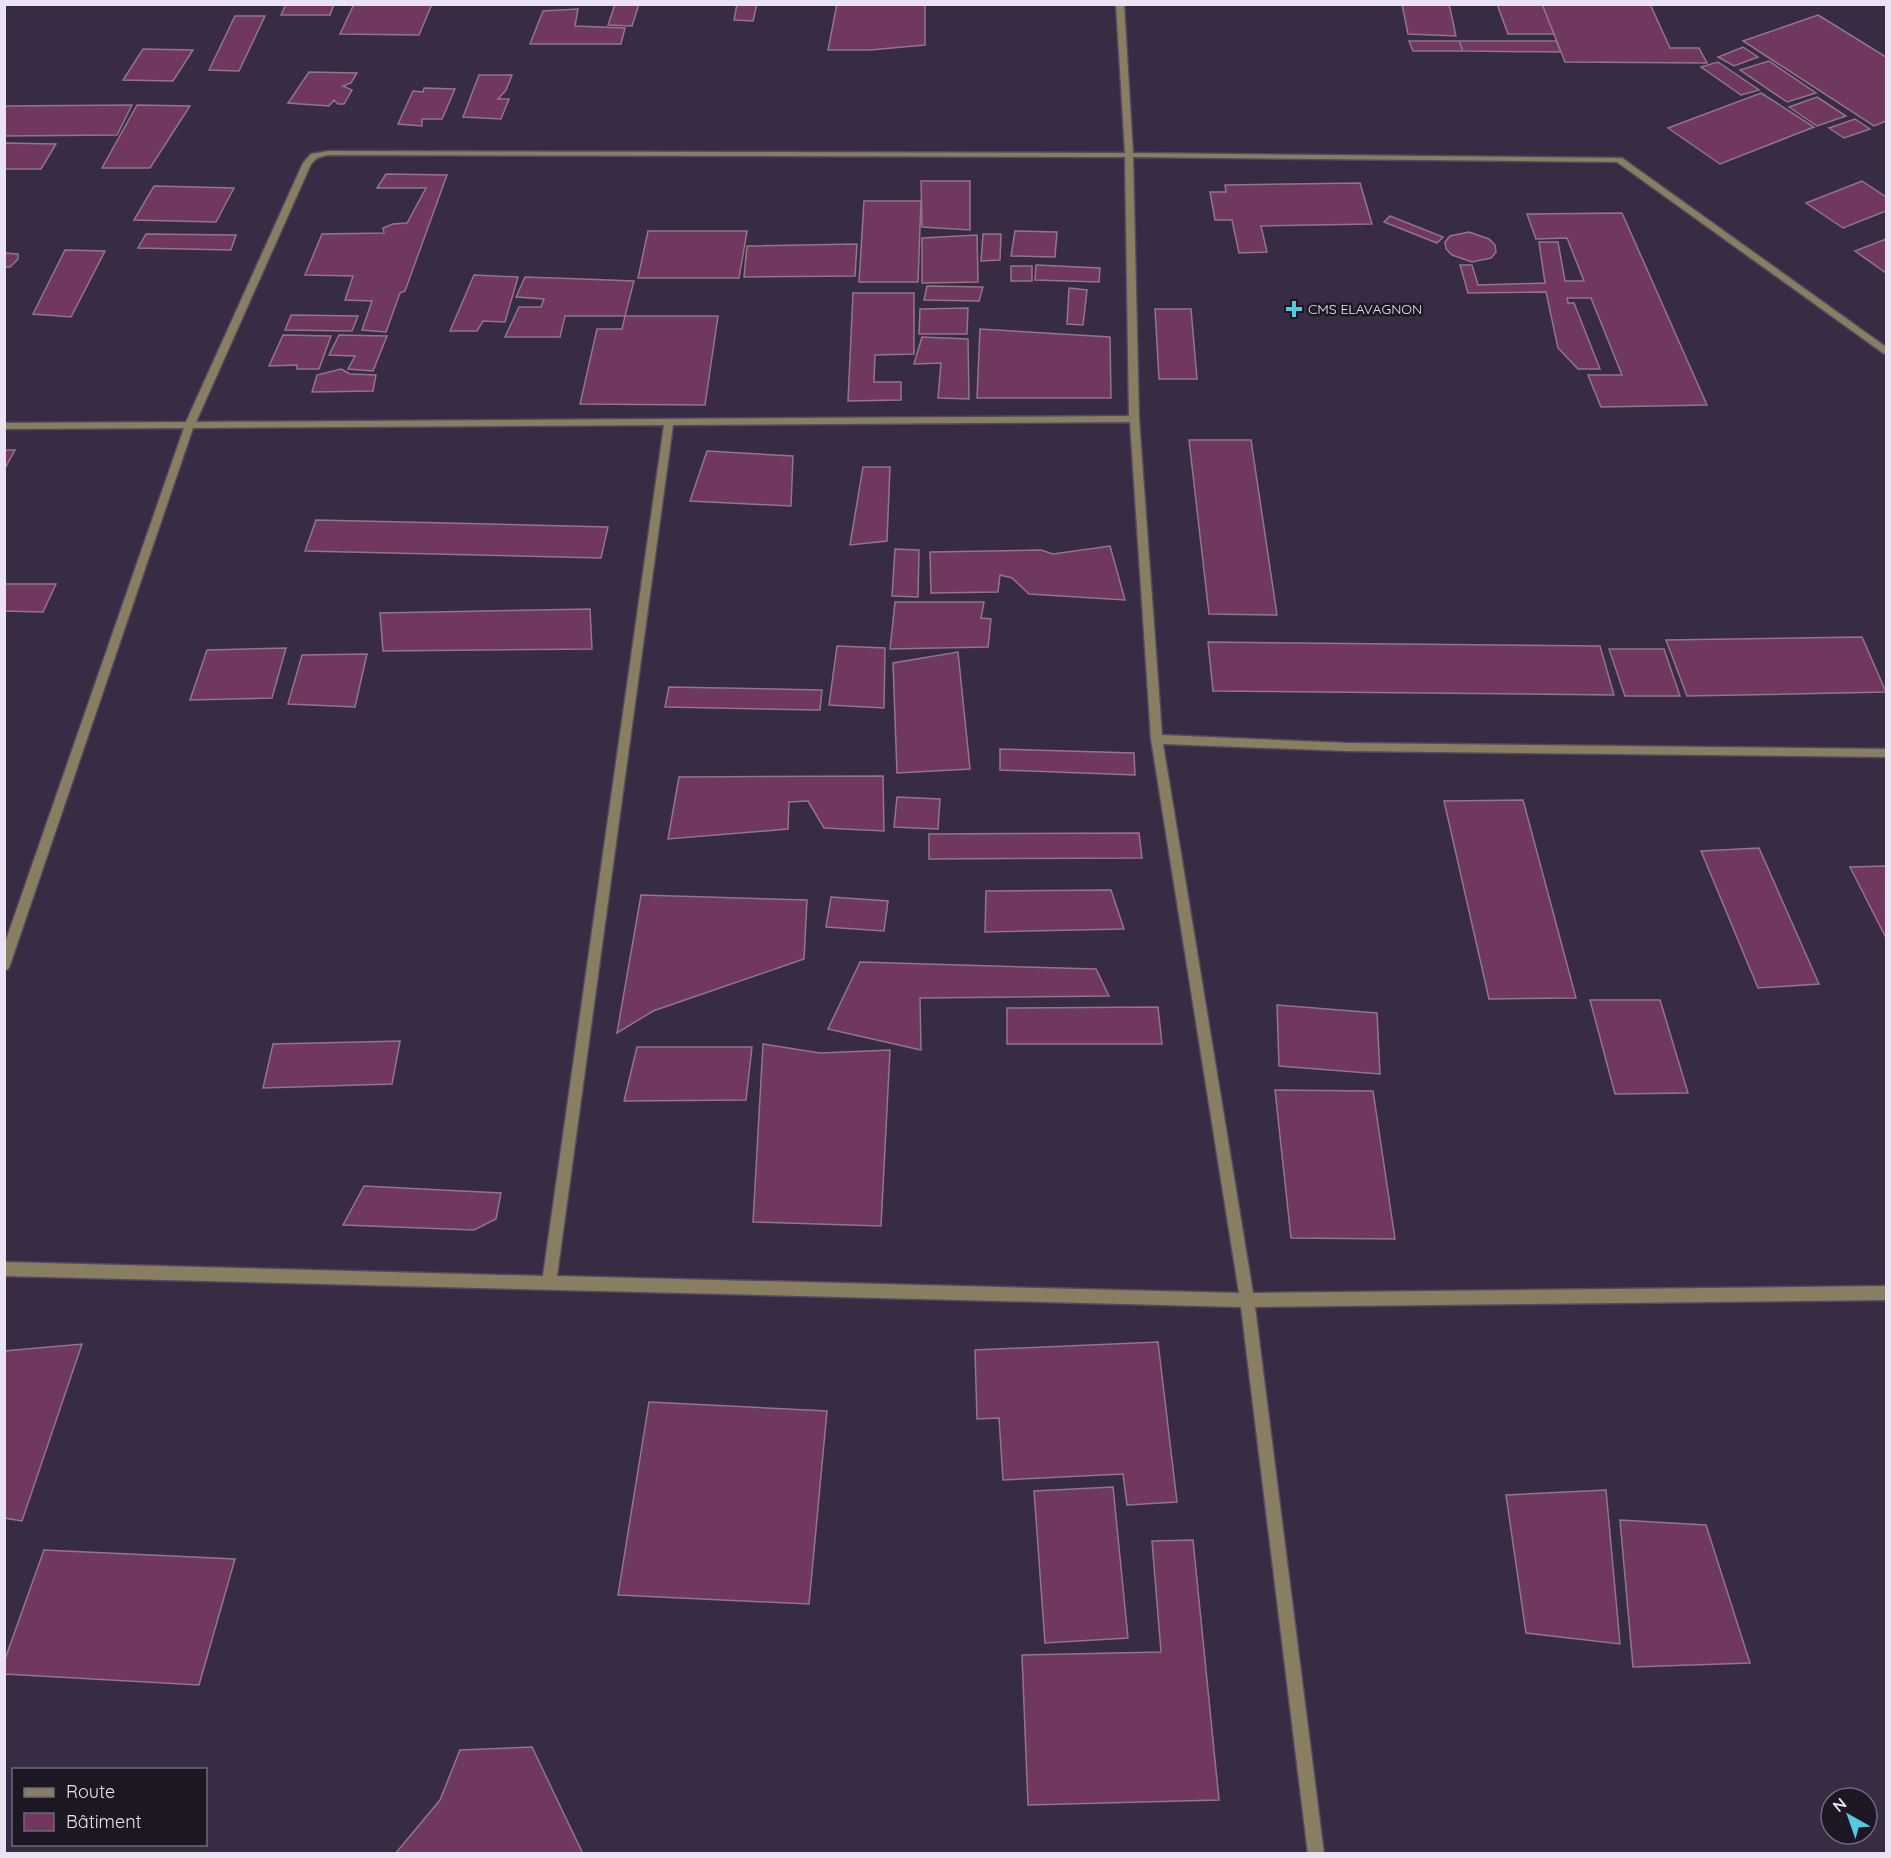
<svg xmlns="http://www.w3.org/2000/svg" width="1891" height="1858" font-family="Quicksand,sans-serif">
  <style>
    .building { fill: #70385e; stroke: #937588; stroke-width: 1.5 }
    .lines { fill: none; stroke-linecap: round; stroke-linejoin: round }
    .street-casing { stroke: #544960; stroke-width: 3 }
    .street { fill: #897e62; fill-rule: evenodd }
    .poi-dot { fill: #56c9e1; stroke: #1c1722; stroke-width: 2 }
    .labels { text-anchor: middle; stroke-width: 5; stroke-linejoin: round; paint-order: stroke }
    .far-poi-label { font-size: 14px; fill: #eae3f3; stroke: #1c1722; text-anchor: start }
  </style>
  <rect width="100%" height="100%" fill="#372c44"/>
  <!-- building -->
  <path class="building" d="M286 4H334L330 15H281Z
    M354 4H432L419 35 340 34Z
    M615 4H639L632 26 608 25Z
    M737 4H757L753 21 734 20Z
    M837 4H925V45L870 50H828Z
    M1402 4H1449L1456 36 1408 34Z
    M1497 4H1542L1554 34H1508Z
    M1542 4H1650L1670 48H1699L1707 63 1565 62Z
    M578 9 575 26 625 28 621 44H530L543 11Z
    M1818 15 1886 57V121L1874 126 1743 41Z
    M235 16H265L239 71 209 70Z
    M1409 41H1459L1463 51H1413Z
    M1459 41H1556L1561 52 1463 51Z
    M1743 47 1758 57 1734 66 1718 57Z
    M143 49 193 50 173 81 123 80Z
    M1769 61 1816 93 1787 102 1740 70Z
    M1718 62 1759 90 1741 95 1701 67Z
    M309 72 357 73 351 83 343 86 352 90 344 104H338L334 100 329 106 288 103Z
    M479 75H512L506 90 498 99H509L501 119 463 117Z
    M424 88 455 89 442 119H422V126L398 124 413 91 423 92Z
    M1761 93 1814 127 1720 164 1668 128Z
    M1817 97 1846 116 1817 126 1789 107Z
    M132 105 117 135 4 136V106Z
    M137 105 190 106 150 168H102Z
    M1855 119 1870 129 1844 138 1829 128Z
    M4 143 56 144 41 169H4Z
    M386 174 447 175 405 291 400 293 386 332 362 330 372 301 345 300 353 276 305 275 322 234 384 233 383 228 393 224 407 223 426 188H377Z
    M921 181H970V230L922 227Z
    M1862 181 1886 197V211L1843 228 1806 203Z
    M1360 183 1372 224 1261 226 1267 252 1239 253 1232 220H1215L1210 192H1226L1225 185Z
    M154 186 234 188 216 222 134 220Z
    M864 201H921L918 282H859Z
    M1622 213 1707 405 1601 407 1588 375H1622L1591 298H1567L1568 303H1574L1600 369H1578L1558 348 1546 292 1468 293 1460 265H1472L1478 285 1545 283 1539 242H1558L1565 281H1584L1567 238 1536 239 1527 214Z
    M1390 216 1443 237 1437 243 1384 222Z
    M648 231H747L739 278H638Z
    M1015 231 1057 232 1055 257 1011 256Z
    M1469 232 1489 239 1495 245 1496 252 1491 258 1472 262 1452 255 1446 249 1445 242 1450 236Z
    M146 234 236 235 231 250 138 248Z
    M983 234H1001L1000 260 981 261Z
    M977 235 978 282 922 283V238Z
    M1886 239V273L1855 251Z
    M857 244 855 276 744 277 747 246Z
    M65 250 105 251 71 317 33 314Z
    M4 253 18 254V259L10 267H4Z
    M1036 265 1100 268 1099 282 1035 280Z
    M1011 266H1032V281H1011Z
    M474 275 518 277 505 322 483 321 477 331H450Z
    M525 277 583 279 634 281 625 316H565L560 337H505L519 307H541L544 299 516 297Z
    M927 286 983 287 979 301 924 300Z
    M1069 288 1087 290 1083 325 1067 324Z
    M853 293H914V354L875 355 874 382H901V400L848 401Z
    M968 308 967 334H919L920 309Z
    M1155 309H1191L1197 379H1159Z
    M291 315 358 316 352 331 285 330Z
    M625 316H718L705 405 580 404 597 329H622Z
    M980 329 1110 337 1111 398H977Z
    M283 335 331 336 319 369H297V365L269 366Z
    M339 335 387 336 373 371 348 369 355 356 329 355Z
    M922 337 968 339 969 399 938 398 941 363 914 364Z
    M341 369 350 374 376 375 373 391 312 392 317 375Z
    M1189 440H1251L1277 615 1209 614Z
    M4 450H15L4 470Z
    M707 451 793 456 791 506 690 501Z
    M863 467H890L887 541 850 545Z
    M316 520 448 523 608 527 601 558 305 551Z
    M1110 546 1125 600 1029 594 1012 578 1000 575 998 592 931 593 930 552 1041 550 1053 554Z
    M895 549 919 550 918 597 892 596Z
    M4 584H56L43 612 4 611Z
    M895 602H984L981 618 991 619 988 647 890 649Z
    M590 609 592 649 383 651 380 613Z
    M1862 637 1886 692 1687 696 1666 640Z
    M1208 642 1600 646 1614 695 1213 691Z
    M837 646 885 648 884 708 829 705Z
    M286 648 272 698 190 700 207 650Z
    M1609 649H1664L1680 696H1625Z
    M958 652 970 769 897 773 893 663Z
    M367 654 355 707 288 704 302 655Z
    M669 687 822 690 820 710 665 707Z
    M1000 749 1134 753 1135 775 1000 770Z
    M883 776 884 831 824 828 808 801 789 802 788 829 668 839 679 777Z
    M897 797 940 799 938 829 894 827Z
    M1523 800 1576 998 1489 999 1444 801Z
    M1139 833 1142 858 929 859V834Z
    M1759 848 1819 984 1758 988 1701 851Z
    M1886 866V938L1850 867Z
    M1111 890 1124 929 985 932 986 891Z
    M641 895 807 900 804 959 653 1011 617 1033Z
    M831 897 888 901 884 931 826 927Z
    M860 962 1096 969 1109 996 920 998 921 1050 828 1029Z
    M1590 1000H1660L1688 1093 1615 1094Z
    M1277 1005 1377 1013 1380 1074 1279 1066Z
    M1158 1007 1162 1044H1007V1008Z
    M400 1041 392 1084 263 1088 273 1044Z
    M763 1044 820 1053 890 1050 881 1226 753 1222Z
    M637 1047H752L746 1100 624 1101Z
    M1275 1090 1373 1091 1395 1239 1291 1238Z
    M364 1186 501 1193 496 1219 474 1230 343 1225Z
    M1158 1342 1177 1502 1127 1505 1123 1474 1003 1480 999 1418 977 1419 975 1350Z
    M82 1344 22 1521 4 1518V1351Z
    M649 1402 827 1411 809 1604 618 1595Z
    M1113 1487 1128 1638 1045 1643 1034 1491Z
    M1606 1490 1620 1644 1526 1633 1506 1495Z
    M1620 1520 1706 1525 1750 1663 1633 1667Z
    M1193 1540 1219 1800 1028 1805 1022 1655 1161 1652 1152 1541Z
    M44 1550 235 1559 199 1685 4 1674V1662Z
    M532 1747 583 1854H395L440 1800 460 1750Z"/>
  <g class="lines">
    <defs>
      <path id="street" d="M1116 4H1124L1133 153 1622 158 1886 347V354L1883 353 1617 162 1133 157 1139 419 1162 735 1347 743 1886 749V757L1347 751 1163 744 1253 1293 1886 1286V1300L1255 1307 1324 1854H1308L1241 1307 4 1276V1262L543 1276 664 425 193 428 10 965 8 969 4 970V946L184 428 4 429V423L186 422 303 163 311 154 328 151 1125 153ZM328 155 1125 157 1129 416 196 422 311 164 317 158ZM1130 422 1151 739 1239 1293 557 1276 673 425Z"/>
    </defs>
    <!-- street casing -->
    <use href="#street" class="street-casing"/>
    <!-- street -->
    <use href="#street" class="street"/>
  </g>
  <!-- markers -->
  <path class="poi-dot" d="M1291 300h6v6h6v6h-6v6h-6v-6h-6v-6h6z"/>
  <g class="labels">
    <!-- far-poi labels -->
    <g class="far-poi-label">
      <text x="1308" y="314">CMS ELAVAGNON</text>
    </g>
  </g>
  <!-- border -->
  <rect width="1891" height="1858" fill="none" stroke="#eae3f3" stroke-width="12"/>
  <!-- legend -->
  <rect x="12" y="1768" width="195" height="78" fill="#1c1722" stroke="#6e6976" stroke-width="1.5"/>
  <rect x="24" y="1788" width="30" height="9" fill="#897e62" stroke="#6e6976" stroke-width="1.5"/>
  <text x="66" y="1798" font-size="18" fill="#eae3f3">Route</text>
  <rect x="24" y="1813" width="30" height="18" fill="#70385e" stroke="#6e6976" stroke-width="1.5"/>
  <text x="66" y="1828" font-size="18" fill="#eae3f3">Bâtiment</text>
  <!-- north arrow -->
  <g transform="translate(1849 1816) rotate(320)"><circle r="28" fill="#1c1722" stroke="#6e6976" stroke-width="1.5"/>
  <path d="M0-4.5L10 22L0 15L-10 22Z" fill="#56c9e1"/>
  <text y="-9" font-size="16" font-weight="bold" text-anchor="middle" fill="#eae3f3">N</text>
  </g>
</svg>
